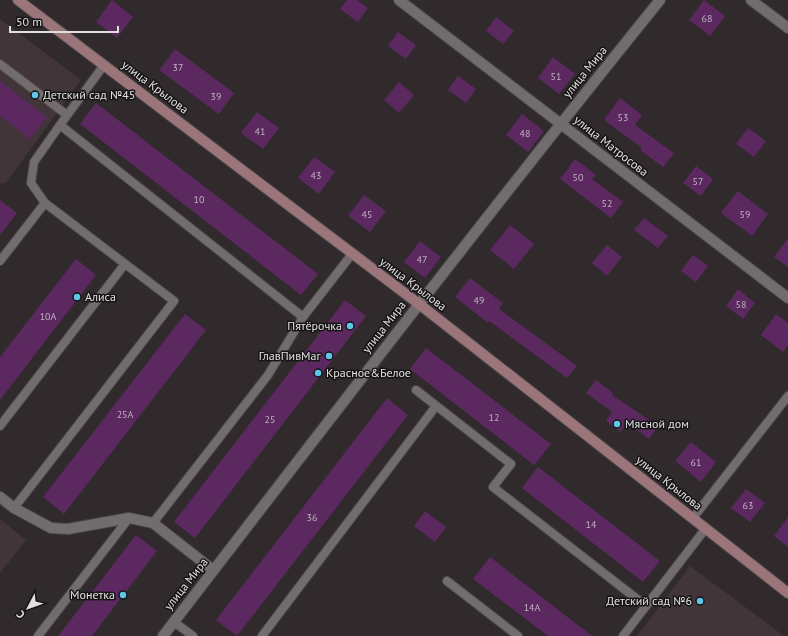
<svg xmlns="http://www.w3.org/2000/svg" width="788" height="636" font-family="'PT Sans',sans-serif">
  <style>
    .built { fill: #41353a }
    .building { fill: #5b285f }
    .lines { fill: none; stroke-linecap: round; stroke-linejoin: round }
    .service-casing { stroke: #4d484a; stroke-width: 10 }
    .minor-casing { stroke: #4d484a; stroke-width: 12 }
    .secondary-casing { stroke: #4d484a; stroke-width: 12 }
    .service { stroke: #726c6f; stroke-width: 8 }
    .minor { stroke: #726c6f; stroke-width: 10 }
    .secondary { stroke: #9b7579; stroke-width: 10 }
    .poi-dot { fill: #5dc7e8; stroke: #161415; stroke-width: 1.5 }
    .labels { text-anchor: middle; stroke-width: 3; stroke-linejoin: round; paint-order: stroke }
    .number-label { font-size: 10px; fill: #c0b1c0 }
    .street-label { font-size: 12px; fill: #e2dfe0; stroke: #161415 }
    .poi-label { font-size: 12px; fill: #e2dfe0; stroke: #161415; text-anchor: start }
  </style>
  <rect width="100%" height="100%" fill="#302a2d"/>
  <!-- built -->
  <path class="built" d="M0 19 81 80 6 183 0 184Z
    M0 519 26 540 0 573Z
    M690 566 784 636H637Z"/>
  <!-- building -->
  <path class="building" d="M112 0 133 17 117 38 96 22Z
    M347 0H357L368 8 358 22 340 9Z
    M704 0 725 16 710 36 689 20Z
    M496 17 514 31 503 44 486 31Z
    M398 32 416 45 406 59 388 46Z
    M175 49 234 93 219 114 159 70Z
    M553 57 575 74 559 94 538 78Z
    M458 76 476 89 466 103 448 90Z
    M0 81 47 117 30 139 0 116Z
    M399 82 414 95 399 113 384 100Z
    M620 98 642 115 635 125 674 153 663 167 640 150 642 148 604 120Z
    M96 103 318 274 301 295 80 124Z
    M257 112 279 128 263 149 241 133Z
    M522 114 544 131 528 152 506 135Z
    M748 128 766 141 754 157 736 144Z
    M314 157 335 172 319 194 298 178Z
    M575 159 596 175 592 179 623 202 611 218 560 179Z
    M696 166 713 179 701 196 683 183Z
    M738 191 768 214 752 236 721 213Z
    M364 195 386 211 370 232 348 216Z
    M0 200 17 213 0 235Z
    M644 218 668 236 658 248 634 230Z
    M510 225 534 244 514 269 490 250Z
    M788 238V267L774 257Z
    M420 241 441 257 425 278 404 262Z
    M607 245 622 257 607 276 592 263Z
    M693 255 708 266 696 282 681 271Z
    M76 259 96 275 0 400V357Z
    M470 278 503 303 499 309 577 366 567 378 489 321 488 323 455 297Z
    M738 289 755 303 743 319 726 306Z
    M345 300 366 316 195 538 174 522Z
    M185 314 206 330 64 514 43 497Z
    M776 314 788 323V345L783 352 761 335Z
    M426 348 551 444 534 465 410 369Z
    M596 380 613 393 612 395 658 426 649 439 627 423 620 432 606 421 612 412 586 393Z
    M387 398 408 415 237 636 216 620Z
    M691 442 716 462 701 482 675 461Z
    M538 467 660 561 643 582 522 488Z
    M746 489 765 503 750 522 731 508Z
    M425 511 446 527 435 542 414 526Z
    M788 517V547L774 536Z
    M136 535 157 551 92 636H58Z
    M490 557 592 636H548L473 579Z"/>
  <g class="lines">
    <defs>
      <path id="service" d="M0 64 67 115
        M104 65 60 125 303 317
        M0 261 45 203
        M416 390 511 464 493 487 646 606
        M0 426 125 264
        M14 508 174 301 45 203 31 183 34 162 60 125
        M693 518 788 396
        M153 523 268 375 303 317 352 254
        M447 581 518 636
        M174 622 193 636
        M38 636 129 518
        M262 636 436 406
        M623 636 706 528"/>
      <path id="minor" d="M399 0 788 298
        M751 0 788 28
        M0 497 14 508 51 528 68 529 129 518 153 523 213 570
        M163 636C327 423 491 209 660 0"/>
      <path id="secondary" d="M18 0 419 304 788 593"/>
    </defs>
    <!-- service casing -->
    <use href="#service" class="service-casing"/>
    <!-- minor casing -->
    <use href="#minor" class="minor-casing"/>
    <!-- secondary casing -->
    <use href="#secondary" class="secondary-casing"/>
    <!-- service -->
    <use href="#service" class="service"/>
    <!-- minor -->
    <use href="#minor" class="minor"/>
    <!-- secondary -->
    <use href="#secondary" class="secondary"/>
  </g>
  <!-- markers -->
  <g class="poi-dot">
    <circle cx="35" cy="95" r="4"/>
    <circle cx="77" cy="297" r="4"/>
    <circle cx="350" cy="326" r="4"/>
    <circle cx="329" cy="356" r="4"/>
    <circle cx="318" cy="373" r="4"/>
    <circle cx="617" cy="424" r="4"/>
    <circle cx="123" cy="595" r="4"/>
    <circle cx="700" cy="601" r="4"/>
  </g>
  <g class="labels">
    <!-- number labels -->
    <g class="number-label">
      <text x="707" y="22">68</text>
      <text x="178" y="71">37</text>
      <text x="556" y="80">51</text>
      <text x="216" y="100">39</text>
      <text x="623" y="121">53</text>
      <text x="260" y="135">41</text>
      <text x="525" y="137">48</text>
      <text x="316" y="179">43</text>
      <text x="578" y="181">50</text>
      <text x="698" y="185">57</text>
      <text x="199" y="203">10</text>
      <text x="607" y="207">52</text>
      <text x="367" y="218">45</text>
      <text x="745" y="218">59</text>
      <text x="422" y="263">47</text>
      <text x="479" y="304">49</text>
      <text x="741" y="308">58</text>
      <text x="48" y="320">10А</text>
      <text x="125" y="418">25А</text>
      <text x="494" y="421">12</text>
      <text x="270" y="423">25</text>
      <text x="696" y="466">61</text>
      <text x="748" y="509">63</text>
      <text x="312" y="521">36</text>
      <text x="591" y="528">14</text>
      <text x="532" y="611">14А</text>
    </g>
    <!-- street labels -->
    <g class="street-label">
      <text transform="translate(585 72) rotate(-51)" y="4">улица Мира</text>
      <text transform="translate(155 87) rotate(37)" y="4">улица Крылова</text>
      <text transform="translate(611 146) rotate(38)" y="4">улица Матросова</text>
      <text transform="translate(413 284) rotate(37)" y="4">улица Крылова</text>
      <text transform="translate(384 327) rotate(-52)" y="4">улица Мира</text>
      <text transform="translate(669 483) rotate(38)" y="4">улица Крылова</text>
      <text transform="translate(186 584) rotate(-52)" y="4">улица Мира</text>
    </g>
    <!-- poi labels -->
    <g class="poi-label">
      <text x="43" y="99">Детский сад №45</text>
      <text x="85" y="301">Алиса</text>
      <text x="342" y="330" text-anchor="end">Пятёрочка</text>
      <text x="321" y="360" text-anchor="end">ГлавПивМаг</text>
      <text x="326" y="377">Красное&amp;Белое</text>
      <text x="625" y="428">Мясной дом</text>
      <text x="115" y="599" text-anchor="end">Монетка</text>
      <text x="692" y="605" text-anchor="end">Детский сад №6</text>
    </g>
  </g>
  <!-- north arrow -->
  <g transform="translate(28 608) rotate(229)" stroke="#161415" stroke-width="3" paint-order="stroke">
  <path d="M0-3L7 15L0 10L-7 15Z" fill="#e2dfe0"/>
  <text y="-6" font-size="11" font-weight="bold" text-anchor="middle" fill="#e2dfe0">С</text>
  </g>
  <!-- scale -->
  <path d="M10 26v6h108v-6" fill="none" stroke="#e2dfe0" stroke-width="2"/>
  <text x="16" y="26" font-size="12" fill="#e2dfe0" stroke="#161415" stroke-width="3" paint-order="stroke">50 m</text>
</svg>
